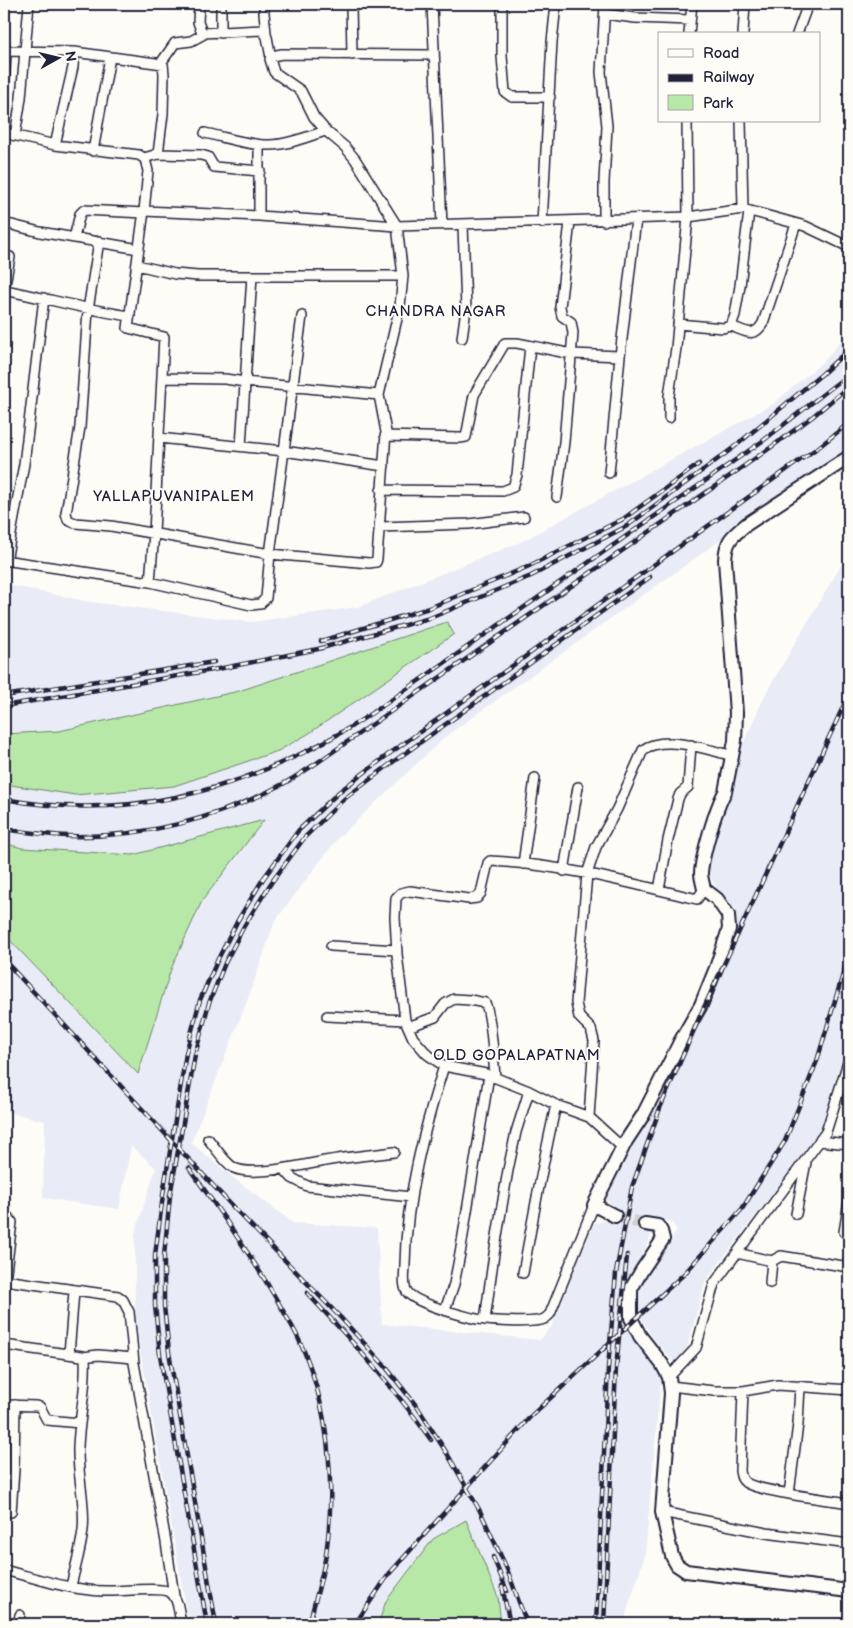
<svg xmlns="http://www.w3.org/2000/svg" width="853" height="1628" font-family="'Balsamiq Sans',sans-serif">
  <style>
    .built { fill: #e9ebf6 }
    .green { fill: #b8e8a7; stroke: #6d8571 }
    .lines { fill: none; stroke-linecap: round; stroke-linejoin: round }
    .secondary-tunnel { stroke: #d1d0d1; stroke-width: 12; stroke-dasharray: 12 6; stroke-linecap: butt }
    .street-casing { stroke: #22223b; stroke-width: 12 }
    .secondary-casing { stroke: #22223b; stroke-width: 16 }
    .street { stroke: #fdfcf7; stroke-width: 9 }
    .secondary { stroke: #fdfcf7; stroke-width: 12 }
    .rail-casing { stroke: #22223b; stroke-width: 4.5 }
    .rail { stroke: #fdfcf7; stroke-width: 2.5; stroke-dasharray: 8; stroke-linecap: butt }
    .labels { text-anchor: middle; stroke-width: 4; stroke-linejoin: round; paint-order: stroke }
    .neighbourhood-label { font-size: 15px; letter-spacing: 1px; fill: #22223b; stroke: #fdfcf7 }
  </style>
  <rect width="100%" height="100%" fill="#fdfcf7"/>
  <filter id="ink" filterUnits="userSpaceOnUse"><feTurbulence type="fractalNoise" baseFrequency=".02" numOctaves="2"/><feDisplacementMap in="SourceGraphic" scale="10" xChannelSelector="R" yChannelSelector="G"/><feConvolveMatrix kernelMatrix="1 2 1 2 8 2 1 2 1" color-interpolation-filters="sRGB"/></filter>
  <g filter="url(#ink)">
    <!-- built -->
    <path class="built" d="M849 331V476L817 469 726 536 446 736 337 839 275 921 249 996 191 1143 235 1179 293 1223 377 1228 382 1324 540 1340 552 1326 594 1223 615 1219 620 1211 605 1199 678 1053 737 921 710 877 708 857 727 800 738 755 767 691 849 552V1041L821 1130 705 1282 681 1370 651 1336 636 1307 641 1282 677 1231 671 1221 645 1219 642 1229 652 1234 631 1277 625 1307 631 1337 661 1376 645 1555 628 1607 624 1624H189L135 1320V1233L156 1168 131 1146 119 1209 43 1198 45 1121 4 1111V584L90 602 252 622 358 607 521 542 773 404 826 359Z"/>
    <!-- green -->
    <path class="green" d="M447 622 454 634 308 734 278 751 174 786 75 795 4 784V734L59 731 239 691Z
      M264 820 202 901 171 969 138 1074 4 934V843L22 848 133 855Z
      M466 1520 498 1597 501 1624H378L386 1601 433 1539Z"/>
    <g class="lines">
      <!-- secondary-tunnel -->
      <path class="secondary-tunnel" d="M615 1216 645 1224"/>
      <defs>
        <path id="street" d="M199 4 198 22 202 33 263 30 267 37 271 58
          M264 4V13L266 33
          M351 4 352 55
          M432 4 442 225
          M502 4V56L505 92 512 97H550
          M605 14 635 18 690 20
          M221 33V4
          M689 34 692 4
          M743 34 745 4
          M797 34 808 4
          M4 51 74 52 163 64 164 74 163 114 158 154
          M161 63 175 43 191 41 204 34
          M4 90 6 51
          M741 121 743 209
          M4 133 55 145 139 155 145 159 148 171 144 211 128 328 164 337 154 533 150 582 4 560
          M205 133C224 137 251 146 270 145 289 145 308 136 326 131
          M15 136 21 98 29 4
          M55 145 73 67 74 52
          M259 145V216
          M93 151 110 57
          M144 158 158 154 201 155 208 157 214 167 260 171
          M144 211 259 216 397 226 688 217 743 209 805 226 849 247
          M604 221V182L607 126 601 72 605 4
          M4 223 40 232 139 249
          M542 223 552 42 556 4
          M74 238 80 214 84 210 144 213
          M99 241 88 310 80 427 68 501 66 513 68 520 75 523 111 526 270 554 284 451 384 466
          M137 265 175 274 198 276H403
          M4 290C46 298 87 310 130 316
          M4 290 10 257
          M678 324 723 328 731 326 735 315 740 286 749 211
          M731 326C745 331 754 339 763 323L796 224
          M462 338 466 309 463 225
          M162 378 225 379 245 382 379 395
          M669 418V396L676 348 688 217 687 121
          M385 436 460 438 466 437 474 395 505 343H517L572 354 620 356
          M159 438 284 451 302 316
          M241 446 252 276
          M609 473 620 356 636 219
          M381 490 503 491 513 487 517 475 530 346
          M557 497 564 442 573 333 571 322 562 316 560 307 570 222
          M380 527 469 524 524 517
          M6 561 24 464 44 298
          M150 582 251 605 260 604 266 598 270 554 369 563 376 562 377 559 386 432 379 395 400 306 403 276 397 226 355 159 345 147 326 131 314 117 301 91 274 72 270 59 272 56 282 54 434 55
          M523 864 535 778
          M564 871 578 787
          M659 890 668 840 678 799 680 794 688 787 691 745
          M331 946 397 950
          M327 1016 405 1020
          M408 1027 435 1017 445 1004 454 999 470 1000 485 1003C491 1012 494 1064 495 1078
          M444 1066C424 1130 406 1196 405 1264 405 1272 402 1287 408 1293 418 1304 457 1314 472 1318 484 1321 534 1324 544 1319 546 1318 548 1316 550 1314L594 1205
          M589 1117 556 1105 529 1091 486 1074 444 1066 427 1054 413 1038 405 1020 397 954 395 917 396 898 401 893 410 891 469 899 477 898 481 893 488 863 490 861C560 864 629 883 697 899L704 889
          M208 1139C216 1148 224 1162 234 1168 253 1177 304 1165 325 1161 348 1157 371 1155 394 1152
          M819 1141 849 1144
          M623 1148 589 1117 594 1041 591 1029 579 1017 576 1003 587 874 596 847 617 809 643 750C664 734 710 750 733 756
          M284 1169 292 1178 307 1186 411 1197
          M796 1214 806 1162
          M4 1215 8 1217 12 1222 5 1280
          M844 1232 849 1201
          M737 1253 772 1261
          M523 1273C533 1217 543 1161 556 1105
          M4 1280 118 1296 123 1300 129 1312 134 1363 166 1542 174 1596
          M770 1283 772 1261 781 1256 849 1267
          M445 1310 454 1284 460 1254 489 1075
          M485 1320 494 1254 508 1170 516 1132 529 1091
          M4 1345 82 1356 85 1359C87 1388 79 1418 78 1447 77 1475 86 1503 83 1530 81 1549 75 1568 71 1586
          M69 1354 74 1291
          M83 1357 98 1355 133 1358
          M669 1377 696 1348 714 1284 826 1132 849 1059
          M670 1386 714 1391H743L778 1385 849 1390
          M743 1391 740 1471C741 1476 741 1479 745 1482 755 1491 831 1500 849 1503
          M4 1405 36 1406 40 1407 47 1420 80 1423
          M789 1494 798 1424 800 1386
          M4 1511 11 1512 14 1470 15 1405
          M662 1512 766 1533 849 1544
          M4 1570C36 1578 75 1592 109 1591 121 1591 163 1587 170 1592 179 1599 179 1614 181 1624
          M18 1624 20 1615"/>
        <path id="secondary" d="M615 1216 594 1205 626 1141 643 1115 680 1042 701 1005 716 968 729 929 728 915 717 899 704 889C703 884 701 878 701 873 702 856 716 807 725 792L735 741 736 713 725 560C726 540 732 536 747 524L849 457
          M645 1224 658 1226 661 1231 663 1239 642 1270 631 1289V1318L640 1336 662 1364 669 1377 671 1393 662 1512 672 1556 677 1565 686 1571 849 1591"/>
      </defs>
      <!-- street casing -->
      <use href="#street" class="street-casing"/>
      <!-- secondary casing -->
      <use href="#secondary" class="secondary-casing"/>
      <!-- street -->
      <use href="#street" class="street"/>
      <!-- secondary -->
      <use href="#secondary" class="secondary"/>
      <defs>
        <path id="rail" d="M321 641 429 608 527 567 623 519 699 464
          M4 696 214 662
          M4 706 218 669 318 649 430 618 531 576 627 526 733 448 822 374 849 349
          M4 799C128 822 242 791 349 728 365 718 381 707 397 696L764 440 849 374
          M4 829C25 832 46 835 68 836 142 838 218 819 283 784 301 774 317 763 334 751L770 448 812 417 849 386
          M4 960 234 1208 341 1318 385 1366 418 1408 448 1455 480 1511 507 1569 527 1624
          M189 1168C221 1213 253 1258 281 1307 287 1318 294 1328 299 1340 329 1403 336 1485 326 1554 322 1578 315 1601 309 1624
          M307 1293C351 1340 394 1387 431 1440
          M493 1557 507 1591
          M502 1586 510 1624
          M207 1624 160 1355 155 1305V1255L164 1188 186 1053 200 1000 218 959 238 920 263 879 298 831 340 791 389 754 820 446 849 423
          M216 1624 169 1352 164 1306V1256L170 1196 195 1055 209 1003 225 963 244 926 271 883 305 837 344 799 393 762 650 577
          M355 1624 389 1574 531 1416 685 1273 742 1209 785 1141 817 1061 849 954
          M596 1624 608 1368 616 1273 632 1187 660 1108 700 1016 849 694
          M604 1624 616 1368 627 1255"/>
      </defs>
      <!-- rail casing -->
      <use href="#rail" class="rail-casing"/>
      <!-- rail -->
      <use href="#rail" class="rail"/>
    </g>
  </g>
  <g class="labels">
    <!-- neighbourhood labels -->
    <g class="neighbourhood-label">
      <text x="436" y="316">CHANDRA NAGAR</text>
      <text x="174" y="501">YALLAPUVANIPALEM</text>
      <text x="517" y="1060">OLD GOPALAPATNAM</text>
    </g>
  </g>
  <!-- margin -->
  <rect width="853" height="1628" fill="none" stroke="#fdfcf7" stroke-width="20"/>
  <rect x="10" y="10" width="833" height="1608" fill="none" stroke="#22223b" stroke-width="2" filter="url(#ink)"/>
  <!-- legend -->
  <rect x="658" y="32" width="162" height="90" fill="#fdfcf7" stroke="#a5a5ac"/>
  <rect x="668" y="49" width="25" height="8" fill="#fdfcf7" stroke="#a5a5ac"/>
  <text x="703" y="58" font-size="15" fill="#22223b">Road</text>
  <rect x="668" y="74" width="25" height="8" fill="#22223b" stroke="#a5a5ac"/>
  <text x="703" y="82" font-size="15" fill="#22223b">Railway</text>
  <rect x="668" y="95" width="25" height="15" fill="#b8e8a7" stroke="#a5a5ac"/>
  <text x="703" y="108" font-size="15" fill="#22223b">Park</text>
  <!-- north arrow -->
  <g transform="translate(58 58) rotate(82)" stroke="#fdfcf7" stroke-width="4" paint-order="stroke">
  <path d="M0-4L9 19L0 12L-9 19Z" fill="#22223b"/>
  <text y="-8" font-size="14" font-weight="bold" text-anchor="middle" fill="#22223b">N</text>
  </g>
</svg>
